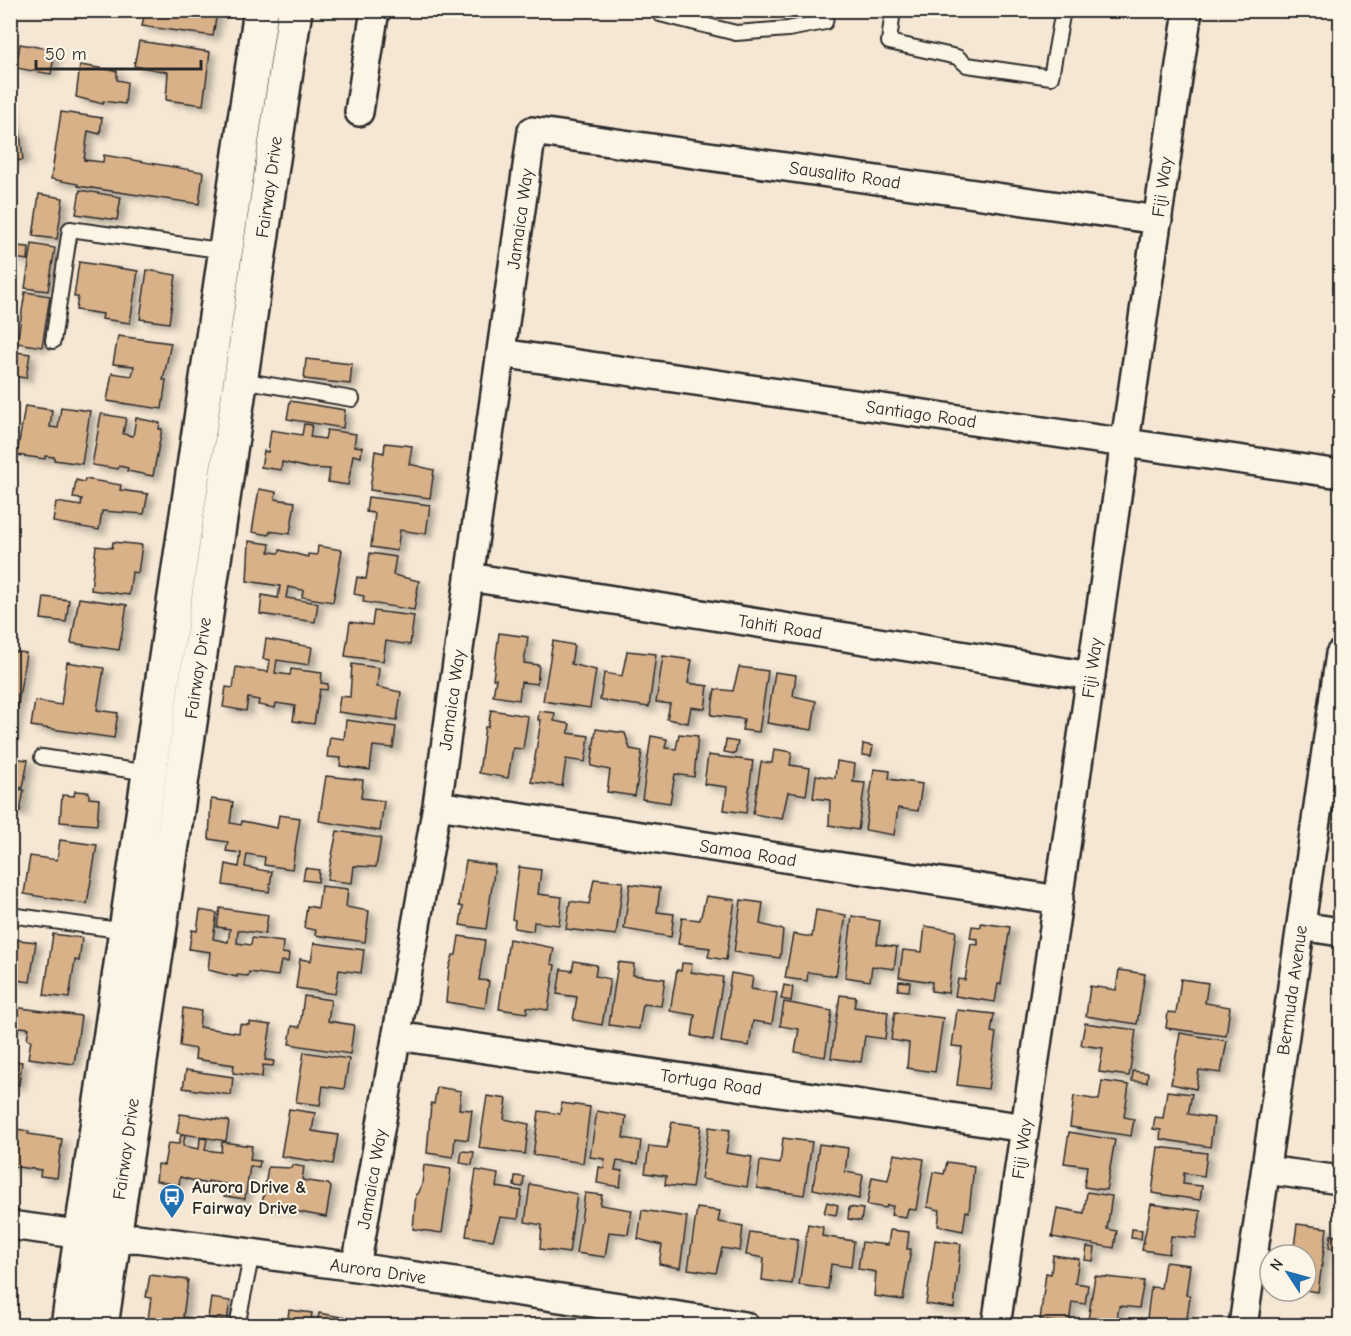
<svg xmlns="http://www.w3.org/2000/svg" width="1351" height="1336" font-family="'Comic Neue',sans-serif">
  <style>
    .building { fill: #d8b189; stroke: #2b2b2b; stroke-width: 1.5; filter: url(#shadow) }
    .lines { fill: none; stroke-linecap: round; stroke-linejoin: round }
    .service-casing { stroke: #2b2b2b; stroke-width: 18 }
    .minor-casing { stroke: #2b2b2b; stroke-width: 32 }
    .tertiary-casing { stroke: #2b2b2b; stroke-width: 38 }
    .service { stroke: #fcf5e5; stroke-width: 14 }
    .minor { stroke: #fcf5e5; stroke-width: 27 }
    .tertiary { stroke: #fcf5e5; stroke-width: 33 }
    .labels { text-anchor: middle; stroke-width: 4.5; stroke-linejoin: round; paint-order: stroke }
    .street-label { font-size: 18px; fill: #2b2b2b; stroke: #fcf5e5 }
    .poi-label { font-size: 18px; font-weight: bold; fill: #2b2b2b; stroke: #fcf5e5; text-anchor: start }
  </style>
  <defs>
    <filter id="shadow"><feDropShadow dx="6" dy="4" stdDeviation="3" flood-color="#0004"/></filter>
  </defs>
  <rect width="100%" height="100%" fill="#f5e7d3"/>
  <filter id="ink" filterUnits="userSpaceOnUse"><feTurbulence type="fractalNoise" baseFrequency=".0167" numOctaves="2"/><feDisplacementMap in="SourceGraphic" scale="12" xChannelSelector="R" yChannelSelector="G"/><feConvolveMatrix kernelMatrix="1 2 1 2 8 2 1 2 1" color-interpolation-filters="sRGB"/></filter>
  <g filter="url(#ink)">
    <!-- building -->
    <path class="building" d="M145 10 217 12 213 36 142 26Z
      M139 41 210 52 203 105 166 100 168 72 134 66Z
      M20 44 55 50 51 74 16 68Z
      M80 65 117 71V80L127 82 125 104 103 101V104L76 97Z
      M10 101 16 132H20L23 160 10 161Z
      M61 112 102 118 100 134 88 131 84 160 103 162 104 155 203 172 199 204 78 186V184L51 179Z
      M80 190 121 197 117 220 76 214Z
      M39 194 63 198 57 239 33 236Z
      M32 244 55 248 48 291 25 288Z
      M15 246 29 247 28 260 14 258Z
      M79 262 138 271 130 323 102 319 103 314 76 310 78 297H74Z
      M147 270 176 275 169 323 140 319Z
      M25 292 50 296 42 347 17 343Z
      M118 336 171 343 163 380H166L162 409 107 401 112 373 132 376 134 366 113 364Z
      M16 352 30 354 26 378 12 376Z
      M306 359 352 364 350 384 304 379Z
      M290 401 345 410 343 428 287 419Z
      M25 406 52 410 50 427 58 428 61 407 90 411 82 464 54 460V457L45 456V459L17 455Z
      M101 414 126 418 123 434 133 436 136 418 160 423 159 429H162L153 476 127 471 128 468 119 466 118 469 92 465Z
      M304 424 312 425 310 437 325 439 327 430 356 434 354 446 362 447 361 457 353 455 348 485 328 482 330 469 309 468 282 462 281 470 261 467 264 451 268 452 271 430 302 435Z
      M385 443 412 446 409 464 434 470 430 498 370 490 375 451 384 453Z
      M85 479 121 485 120 490 148 494 144 514 102 511 99 530 53 522 56 502 81 506 82 499 73 498 76 480 84 482Z
      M259 489 276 492 275 499 295 502 290 534 270 531 269 535 252 532Z
      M368 497 430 505 426 534 400 530 397 551 371 547 375 513 366 512Z
      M249 541 270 544 269 552 279 553 280 550 308 557V554L317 555 318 546 342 550 333 602 302 597 303 590 288 587 286 598 318 603 315 622 260 614 262 595 278 598 280 586 247 581Z
      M113 542 142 545 138 573 132 572 129 595 91 590 96 546 112 548Z
      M370 553 396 557 393 575 419 581 414 610 363 602 364 596 354 594 357 577 366 579Z
      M44 597 69 600 66 622 41 619Z
      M79 598 127 605 119 650 71 643Z
      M374 611 414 616 410 645 386 641 383 661 345 656 350 622 372 625Z
      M499 633 528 637 524 663 539 665 537 684 521 682 519 700 493 696 496 679H493Z
      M266 639 312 647 309 665 277 660 275 673 290 675 291 669 322 673 321 683 328 684 327 690 320 689 314 724 293 721 295 706 276 703 275 708 258 705 259 700 248 698 246 711 223 707 226 687 233 688 236 667 268 672 270 660 263 659Z
      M553 641 574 645 571 664 596 670 590 708 543 701Z
      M10 651 26 653 13 737 10 736Z
      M627 651 656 654 649 707 600 700 604 673 622 676Z
      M663 656 692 660 688 683 708 686 705 709 691 707 688 723 667 719 670 704 656 702Z
      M67 662 104 668 97 710 118 713 114 738 31 726 35 701 61 705Z
      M352 664 379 668 377 687 401 692 397 720 338 712 340 696 350 697Z
      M739 667 768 671 759 732 742 730 744 719 711 715 715 689 733 691Z
      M775 672 796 675 793 696 816 701 812 730 767 723Z
      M491 710 528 716 523 749 513 748 508 778 479 773 485 727H488Z
      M539 711 555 713 554 721 570 724 568 733 589 736 585 762 566 759 562 786 531 782 541 720H538Z
      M346 720 396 727 393 748 373 746 370 770 340 766 341 758 327 757 330 737 344 739Z
      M596 729 625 733 630 749 642 751 635 796 607 792 610 770 591 766Z
      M679 734 698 736 694 777 675 774 670 803 642 799 651 736 667 739 665 748 676 749Z
      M726 740 738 742 735 754 724 752Z
      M863 744 873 746 871 756 862 755Z
      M774 749 792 752 790 765 810 768 806 795 788 792 782 819 753 814 761 762 772 763Z
      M708 755 753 761 746 813 724 810 727 787 704 784Z
      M10 758 28 760 23 788 10 786Z
      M837 761 855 764 853 782 865 783 858 830 829 825 830 800 813 798 816 775 835 778Z
      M874 769 890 771 889 779 922 784 918 811 898 808 894 835 865 830Z
      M326 776 363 780 361 798 384 801 380 831 319 821Z
      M10 788 24 790 20 812 10 810Z
      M75 791 89 792V798L99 799 97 825 60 822 62 795 74 796Z
      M211 799 233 802 230 823 241 825 242 821 277 828 279 815 300 818 292 869 264 865 265 857 247 854 245 867 272 872 269 892 223 885 226 864 239 867 241 853 226 851 228 842 209 839Z
      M337 831 381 838 376 867 354 866 352 883 327 880Z
      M60 840 97 845 87 904 24 894 30 856 57 860Z
      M466 861 495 865 486 929 460 925 463 907 459 906 460 895Z
      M519 867 541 870 538 894 562 897 559 925 534 922 533 931 514 928 515 920 512 919Z
      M305 868 319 870 318 882 303 880Z
      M594 879 623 882 616 935 566 929 570 901 589 904Z
      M630 884 660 888 657 912 674 914 671 937 624 929Z
      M321 886 348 889 346 907 369 911 365 942 315 935 316 930 304 928 307 906 318 908Z
      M706 896 735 900 726 960 708 957 710 948 678 944 682 918 700 920Z
      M741 900 763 903 760 924 783 930 780 958 734 952Z
      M220 908 268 915 265 934 238 930 237 943 251 945 252 938 283 942 282 953 289 954 288 962 281 961 278 976 249 972 248 976 237 975V977L208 970 210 952 189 949 192 930 197 931 200 910 217 913 213 939 228 942 230 929 217 927Z
      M816 910 846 915 836 976 808 972 807 981 785 978 793 934 812 937Z
      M852 916 880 921 877 944 897 947 894 969 872 966 870 981 845 977Z
      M981 923 1010 927 1001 984H998L995 1002 955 996 958 979 965 980 971 944 978 945V939L970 938 972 926 981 927Z
      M925 926 956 931 948 993 931 991 932 982 899 977 903 950 922 952Z
      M53 934 82 938 79 961 75 960 69 998 44 995Z
      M459 936 485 940 479 980 489 981 485 1008 446 1002 449 968 453 955H456Z
      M10 939 36 942 30 982 10 979Z
      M509 939 554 948 551 964 555 965 548 1010 527 1007V1013L499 1009Z
      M314 943 364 950 361 973 339 970 335 994 296 988 300 959 311 961Z
      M574 961 597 965 595 976 610 979 602 1025 573 1020 577 997 557 994 561 969 572 971Z
      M618 962 634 964 633 975 665 979 661 1006 643 1004 639 1029 609 1025Z
      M682 963 692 964 691 972 723 977 713 1040 692 1036 695 1015 670 1011 677 970 681 971Z
      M1119 970 1145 974 1137 1024 1086 1016 1090 986 1116 990Z
      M731 973 753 977 751 989 777 993 772 1024 753 1021 749 1046 721 1042Z
      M1181 979 1208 983 1205 1003 1230 1007 1226 1036 1166 1028 1168 1012 1176 1013Z
      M899 981 910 982 909 991 898 990Z
      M784 985 793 987 791 1001 781 999Z
      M840 995 856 997 854 1007 888 1012 885 1039 865 1036 861 1062 831 1058Z
      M304 996 331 1000 328 1021 354 1025 350 1054 289 1044 292 1026 300 1027Z
      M784 1002 832 1011 825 1057 795 1052 799 1029 780 1026Z
      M13 1007 81 1016 74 1064 28 1058 31 1040 27 1039 29 1028 10 1026Z
      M183 1008 201 1011 199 1027 239 1033 240 1024 249 1025V1022L271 1025 265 1060 274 1061 273 1066 263 1065 262 1077 233 1073 234 1065 195 1059 196 1049 180 1046Z
      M957 1010 994 1014 991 1032 996 1033 988 1089 957 1085 962 1047 952 1046Z
      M895 1012 943 1018 935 1072 907 1068 909 1043 891 1040Z
      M1085 1023 1136 1030 1129 1076 1099 1072 1103 1048 1081 1045Z
      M1180 1033 1227 1041 1221 1073 1199 1070 1196 1089 1171 1084Z
      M304 1052 349 1059 344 1089 323 1086 320 1105 296 1102Z
      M10 1061 22 1062 19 1085 10 1084Z
      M186 1070 233 1077 231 1095 183 1088Z
      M1133 1071 1148 1073 1147 1082 1132 1081Z
      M1102 1081 1129 1085 1124 1117 1134 1119 1131 1136 1070 1127 1074 1096 1099 1100Z
      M437 1087 461 1091 459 1109 472 1110 468 1140 455 1138 453 1157 427 1153 431 1103 434 1104Z
      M1167 1091 1192 1094 1188 1114 1214 1118 1210 1147 1160 1139 1161 1130 1153 1129 1155 1117 1163 1118Z
      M487 1096 507 1099 504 1119 529 1124 525 1154 479 1148Z
      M561 1103 590 1107 583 1163 533 1155 539 1111 560 1114Z
      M289 1109 315 1113 312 1131 338 1135 333 1164 281 1156Z
      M597 1111 626 1116 623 1138 641 1141 638 1164 617 1161 615 1170 622 1171 620 1187 597 1183 599 1167 604 1168 605 1159 590 1157Z
      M180 1114 229 1121 226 1141 177 1133Z
      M672 1122 701 1126 692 1188 665 1185 666 1176 645 1173 649 1146 667 1148Z
      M709 1127 730 1130 726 1153 752 1157 747 1187 701 1179Z
      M17 1129 29 1131 28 1134 62 1139 57 1178 40 1176 41 1170 10 1166V1133H16Z
      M1069 1132 1115 1140 1106 1190 1084 1187 1087 1166 1064 1163Z
      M181 1135 185 1136 183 1146 199 1149 200 1138 207 1139 205 1150 221 1152 222 1142 252 1146 250 1160 260 1161 259 1167 250 1166 245 1199 224 1196 226 1184 208 1181 207 1184 180 1177 179 1185 156 1181 158 1164 164 1165 168 1143 179 1144Z
      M783 1138 812 1142 804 1195 757 1188 760 1161 780 1164Z
      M819 1144 848 1148 845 1172 863 1175 859 1199 813 1189Z
      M1158 1147 1207 1153 1204 1176 1184 1173 1183 1184 1202 1186 1200 1200 1152 1193Z
      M462 1151 474 1152 472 1165 460 1163Z
      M894 1154 924 1159 916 1210 908 1209 906 1217 891 1215 893 1206 887 1205 886 1208 867 1205 872 1177 888 1180Z
      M947 1162 974 1166 969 1212 966 1211 963 1231 938 1226 940 1210 927 1207 933 1172 944 1174Z
      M293 1165 304 1167 302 1180 328 1184 331 1187 326 1217 262 1205 268 1167 292 1168Z
      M424 1165 451 1169 442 1233 413 1229 416 1194H418L422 1184Z
      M476 1170 498 1174 496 1187 522 1191 518 1219 500 1217 493 1240 466 1236Z
      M515 1176 524 1177 523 1187 514 1186Z
      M530 1184 577 1194 569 1253 540 1249 542 1225 525 1222Z
      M1087 1192 1112 1196 1107 1229 1117 1231 1114 1248 1052 1237 1057 1208 1084 1213Z
      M585 1193 602 1195 600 1205 632 1210 628 1234 609 1232 605 1257 576 1253Z
      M827 1202 838 1205 836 1215 824 1213Z
      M1151 1204 1201 1211 1196 1238 1171 1236 1169 1254 1142 1250Z
      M849 1207 863 1209 861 1221 848 1219Z
      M697 1208 720 1211 718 1222 743 1226 740 1251 722 1248 716 1273 688 1269Z
      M642 1210 687 1217 680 1268 659 1264 662 1245 638 1239Z
      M808 1224 823 1227 822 1236 854 1241 851 1267 831 1264 828 1289 799 1285Z
      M1297 1224 1327 1228 1318 1292 1306 1290V1255H1293Z
      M1132 1229 1142 1230 1141 1239 1131 1238Z
      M890 1230 909 1232 907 1249H911L903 1300 874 1296 876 1272 858 1269 862 1242 888 1245Z
      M750 1232 798 1239 792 1284 762 1280 764 1258 746 1255Z
      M1331 1235 1340 1237V1249L1329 1248Z
      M935 1240 961 1244 954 1308 926 1304Z
      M1087 1247 1095 1248 1093 1261 1085 1260Z
      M1053 1255 1079 1259 1075 1283 1088 1285 1085 1304 1072 1302 1069 1324 1040 1320 1046 1273 1051 1274Z
      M1165 1262 1190 1265 1186 1295 1190 1296 1186 1326H1146L1151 1287 1161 1288Z
      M150 1275 188 1280 183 1317 195 1319 194 1326H147L151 1298 146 1297Z
      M1095 1276 1144 1281 1139 1308 1119 1306 1116 1326H1087Z
      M211 1298 230 1301 227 1321 208 1318Z
      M289 1310 312 1313 310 1326H287Z
      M319 1313 347 1318 346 1326H317Z"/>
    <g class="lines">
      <defs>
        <path id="service" d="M661 10 660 14 736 33 788 29 825 22 827 10
          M893 10 889 42 957 57 967 65 1051 77 1063 10
          M53 341 70 229 226 251
          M240 380 352 399
          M42 757 149 773
          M10 915 126 931
          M237 1326 252 1253"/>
        <path id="minor" d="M359 112 375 10
          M501 353 1340 474
          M469 577 1091 676
          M437 805 1059 900
          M1301 926 1340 932
          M397 1036 1025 1128
          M1266 1170 1340 1180
          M10 1225 113 1239 137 1238 356 1267 745 1326
          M356 1267 437 805 532 131 1158 220
          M996 1326 1188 10
          M1243 1326 1340 654"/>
        <path id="tertiary" d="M68 1326 261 10
          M101 1326 295 10"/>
      </defs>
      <!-- service casing -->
      <use href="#service" class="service-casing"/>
      <!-- minor casing -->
      <use href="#minor" class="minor-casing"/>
      <!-- tertiary casing -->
      <use href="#tertiary" class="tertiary-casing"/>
      <!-- service -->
      <use href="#service" class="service"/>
      <!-- minor -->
      <use href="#minor" class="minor"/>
      <!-- tertiary -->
      <use href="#tertiary" class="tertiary"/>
    </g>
  </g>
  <!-- icons -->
  <defs>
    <symbol id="bus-pin" viewBox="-11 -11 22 30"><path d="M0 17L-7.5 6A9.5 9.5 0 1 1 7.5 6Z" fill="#1f6fb2" stroke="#fcf5e5"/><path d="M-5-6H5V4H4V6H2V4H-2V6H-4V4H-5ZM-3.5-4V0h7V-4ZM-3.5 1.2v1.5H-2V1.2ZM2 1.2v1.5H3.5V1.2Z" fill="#fff"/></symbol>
  </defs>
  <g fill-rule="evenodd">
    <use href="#bus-pin" x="157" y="1182" width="30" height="40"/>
  </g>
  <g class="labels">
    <!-- street labels -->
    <g class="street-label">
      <text transform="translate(845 175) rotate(8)" y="6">Sausalito Road</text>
      <text transform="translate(269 187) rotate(-82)" y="6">Fairway Drive</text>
      <text transform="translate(1162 187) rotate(-82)" y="6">Fiji Way</text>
      <text transform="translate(520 219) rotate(-82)" y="6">Jamaica Way</text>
      <text transform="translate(921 414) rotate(8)" y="6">Santiago Road</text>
      <text transform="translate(780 627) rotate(9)" y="6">Tahiti Road</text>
      <text transform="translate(198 668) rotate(-82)" y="6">Fairway Drive</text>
      <text transform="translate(1092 668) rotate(-82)" y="6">Fiji Way</text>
      <text transform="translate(452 700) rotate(-82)" y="6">Jamaica Way</text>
      <text transform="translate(748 853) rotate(9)" y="6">Samoa Road</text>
      <text transform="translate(1292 990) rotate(-82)" y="6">Bermuda Avenue</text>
      <text transform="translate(711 1082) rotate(8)" y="6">Tortuga Road</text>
      <text transform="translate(126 1149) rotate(-82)" y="6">Fairway Drive</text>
      <text transform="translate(1022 1149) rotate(-82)" y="6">Fiji Way</text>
      <text transform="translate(372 1179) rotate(-80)" y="6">Jamaica Way</text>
      <text transform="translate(378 1271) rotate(8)" y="6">Aurora Drive</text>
    </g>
    <!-- poi labels -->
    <g class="poi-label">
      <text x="192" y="1193">Aurora Drive &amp;<tspan x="192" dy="21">Fairway Drive</tspan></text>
    </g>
  </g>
  <!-- margin -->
  <rect width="1351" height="1336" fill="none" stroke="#fcf5e5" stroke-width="36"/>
  <rect x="18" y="18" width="1315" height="1300" fill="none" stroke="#2b2b2b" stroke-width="2" filter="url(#ink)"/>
  <!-- north arrow -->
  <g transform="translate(1288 1273) rotate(306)"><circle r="28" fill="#fcf5e5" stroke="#a8a49b" stroke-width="1.5"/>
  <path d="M0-4.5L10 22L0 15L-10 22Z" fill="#1f6fb2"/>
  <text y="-9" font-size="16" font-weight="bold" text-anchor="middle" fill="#2b2b2b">N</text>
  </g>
  <!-- scale -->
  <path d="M36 60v9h165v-9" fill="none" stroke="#2b2b2b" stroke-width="3"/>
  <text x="45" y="60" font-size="18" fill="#2b2b2b" stroke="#fcf5e5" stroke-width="4.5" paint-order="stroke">50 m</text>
</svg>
